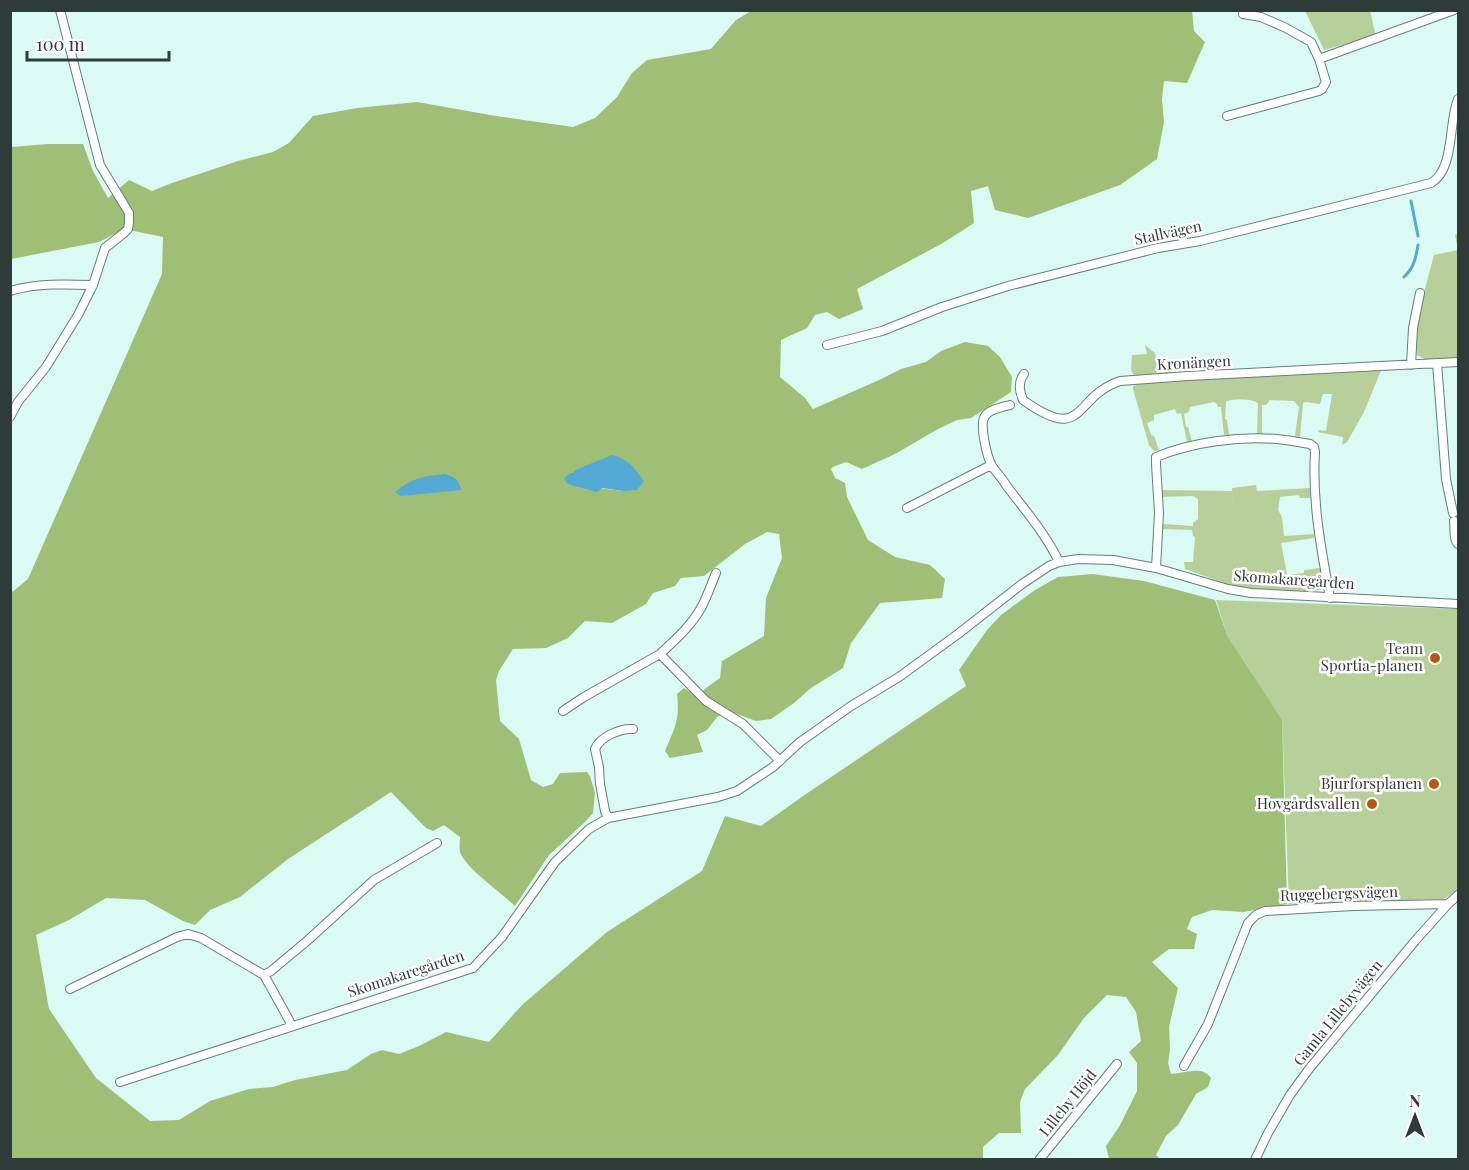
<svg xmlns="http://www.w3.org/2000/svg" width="1469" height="1170" font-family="'Playfair Display',serif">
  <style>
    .green { fill: #b7d099 }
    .forest { fill: #9ebf75; fill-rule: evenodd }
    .water { fill: #53aad5 }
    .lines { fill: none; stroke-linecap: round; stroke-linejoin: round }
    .stream { stroke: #53aad5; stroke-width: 3 }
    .minor-casing { stroke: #637f79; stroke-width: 10 }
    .minor { stroke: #fff; stroke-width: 8 }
    .poi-dot { fill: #b75711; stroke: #fff; stroke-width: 2 }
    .labels { text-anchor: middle; stroke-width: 5; stroke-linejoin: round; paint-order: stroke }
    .street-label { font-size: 15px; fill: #2f3b39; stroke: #fff }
    .poi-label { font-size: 15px; fill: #2f3b39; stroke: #fff; text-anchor: end }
  </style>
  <rect width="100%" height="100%" fill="#dbfaf3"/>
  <!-- green -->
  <path class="green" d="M1305 11H1370L1376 36 1324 50Z
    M1458 234V360L1429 361 1417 355 1414 341 1419 311 1434 255 1458 250 1455 235Z
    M1145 345 1155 353 1156 360 1169 359 1171 374 1134 375 1131 370 1132 355 1147 354Z
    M1382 368 1364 412 1347 442 1342 445 1343 437 1318 432 1319 430 1326 431 1332 394H1323L1320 404 1306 402 1303 403 1300 437 1295 436C1296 426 1298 417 1299 407L1294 401 1270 400 1266 405H1262V434H1257L1258 403C1248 398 1237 399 1226 401L1225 419 1227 420 1229 435H1224L1221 407H1218L1217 404 1214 402 1190 407 1189 412 1184 414 1186 427H1188L1192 441 1187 442 1181 413 1177 414 1175 409 1154 415V420L1147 423 1151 435 1154 436 1159 450 1154 451 1149 445 1133 389V386L1148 381Z
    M1256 485 1257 491 1310 488V498H1300L1299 495 1280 497 1278 510 1282 517 1284 536 1314 534V538L1281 543 1287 574 1289 575 1304 573V570L1320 568 1324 582 1321 590 1313 591 1272 590 1246 588 1224 583 1185 569 1184 562H1193L1195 537 1193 536 1192 530 1161 529 1163 524 1193 526V523L1198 519V499L1193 496 1161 497 1160 490 1232 491 1233 505 1232 488Z
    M1216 600 1458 609V889L1444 899 1289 904 1282 720 1255 680 1251 672 1227 635Z"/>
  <!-- forest -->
  <path class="forest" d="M751 11H1192L1194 31 1205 42 1187 83 1164 81 1162 99 1164 122 1157 159 1120 185 1028 218 995 210 988 186 971 191 974 223 943 243 857 289 863 309 839 319 827 312 815 315 807 328 781 340 780 377 805 398 813 409 877 381 901 369 926 362 941 351 965 342 988 346 1000 357 1012 377 1011 392 971 418 957 420 938 429 895 454 862 469 846 462 833 467 831 469 835 478 845 483 847 497 868 540 895 557 930 565 945 579 942 598 880 603 851 643 843 668 811 688 794 703 771 719 756 721 734 713 718 716 707 730 697 735 703 752 670 758 665 751C675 727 680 720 677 694L684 688 697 696 706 688 720 678 722 661 764 636 766 598 782 558 779 534 767 532 745 544 704 576 681 578 675 586 653 593 646 604 612 623 585 621 568 638 546 648 513 649 499 671 496 680 500 721 519 739 531 780 543 787 553 784 560 773 587 772 590 776 595 793 593 813 585 822 549 855 515 906C502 893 466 869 460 852 459 848 460 841 460 837L444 825 433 831 426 828 391 792 288 859 240 897 210 910 195 925 183 921 145 900 106 898 69 920 36 935 49 1009 96 1078 150 1121 179 1120 210 1101 249 1089 273 1087 295 1080 347 1070 371 1054 382 1050 399 1054 419 1046 446 1032 489 1042 522 1005 607 932 702 871 725 816 761 826 803 796 966 686 959 670 987 630 1001 615 1035 590 1058 577 1093 574 1144 581 1215 600 1227 635 1282 720 1287 904 1244 912 1212 910 1192 917 1187 929 1197 934 1194 949H1169L1152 962 1178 988 1169 1027 1170 1050 1168 1063 1171 1074C1186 1073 1202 1065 1211 1078L1208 1087 1196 1094 1178 1125 1166 1136 1156 1155 1160 1159H1109L1106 1146 1119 1127 1137 1091V1063L1129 1052 1141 1041 1136 1012 1126 997 1107 995 1084 1018 1058 1055 1025 1089 1020 1102 1021 1133H999L983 1147V1159H11V593L28 579 162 274 163 237 124 229 99 242 11 259V147L48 144H83L93 171 108 198 129 180 152 191 172 183 238 161 273 152 289 143 313 116 357 108 417 102 496 116 573 127 595 118 617 97 632 73 647 60 711 49 736 20ZM591 464 623 491 567 484 571 473H574L575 470Z"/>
  <!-- water -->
  <path class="water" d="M612 455C629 459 634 468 644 481L637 490 623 491 602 488 597 492 567 484 564 478 571 473H573L575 470Z
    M445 474C455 477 459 480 461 490L401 496 395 492C413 478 422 476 445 474Z"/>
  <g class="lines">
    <!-- stream -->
    <path class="stream" d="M1411 201 1418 236
      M1404 277C1414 268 1416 257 1418 245"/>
    <defs>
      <path id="minor" d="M1243 14 1261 17 1286 28 1311 42 1319 59
        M1227 116 1319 91 1322 89 1326 82 1319 59 1454 10
        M10 291C37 283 65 284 93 285
        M827 345 882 331 942 307 1008 286 1158 248 1200 241 1431 183C1455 169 1448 124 1458 99
        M1437 363 1446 479 1453 513
        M1411 365 1413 328 1420 293
        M1024 374C1018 382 1019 391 1023 400 1086 445 1072 397 1120 381L1188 376 1458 362
        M1010 405C1003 407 989 409 985 416 979 424 987 457 992 466 996 472 1002 478 1006 485 1024 509 1046 534 1059 562
        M10 417 18 402 46 367 78 315 93 285 105 248 124 233 128 229 129 223V213L100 165 60 10
        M907 508 991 465
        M1454 521C1455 528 1453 539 1458 544
        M1156 568 1159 513 1156 464V457C1192 442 1239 436 1277 439 1288 440 1299 442 1310 444L1314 447 1315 452C1312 502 1321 548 1330 598
        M716 573C711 585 707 597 701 608 691 626 675 640 660 654L706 701 743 724 780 761
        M563 711 584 697 660 654
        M608 818 605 811 600 784 599 767 595 749C600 737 620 728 633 729
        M264 975 271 971 307 941 374 880 437 843
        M70 989 177 937 188 934 201 938 264 975 289 1020 291 1026
        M1184 1066 1208 1024 1248 923 1256 915 1265 911 1353 906 1448 904
        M120 1082 473 968 502 937 555 862 589 829 608 818 718 797 737 791 773 767 800 742 851 706 899 677 958 634 1022 584 1049 566 1059 562 1078 559 1113 560 1156 568 1228 589 1251 593 1458 604
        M1039 1160 1117 1064
        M1255 1160 1268 1133 1290 1095 1309 1069 1415 941 1448 904 1458 895"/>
    </defs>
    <!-- minor casing -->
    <use href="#minor" class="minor-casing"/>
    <!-- minor -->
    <use href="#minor" class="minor"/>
  </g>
  <!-- markers -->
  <g class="poi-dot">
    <circle cx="1435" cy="658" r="6"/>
    <circle cx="1434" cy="784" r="6"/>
    <circle cx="1372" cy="804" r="6"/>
  </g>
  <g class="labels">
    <!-- street labels -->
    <g class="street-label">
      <text transform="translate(1168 233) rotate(-12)" y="5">Stallvägen</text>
      <text transform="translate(1194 363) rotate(-3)" y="5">Kronängen</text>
      <text transform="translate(1294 580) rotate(4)" y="5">Skomakaregården</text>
      <text transform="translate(1339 894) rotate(-2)" y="5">Ruggebergsvägen</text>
      <text transform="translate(406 974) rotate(-18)" y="5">Skomakaregården</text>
      <text transform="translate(1338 1013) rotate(-51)" y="5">Gamla Lillebyvägen</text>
      <text transform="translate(1068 1103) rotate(-51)" y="5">Lilleby Höjd</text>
    </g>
    <!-- poi labels -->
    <g class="poi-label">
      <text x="1423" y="654">Team<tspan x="1423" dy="17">Sportia-planen</tspan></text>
      <text x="1422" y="789">Bjurforsplanen</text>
      <text x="1360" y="809">Hovgårdsvallen</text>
    </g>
  </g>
  <!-- border -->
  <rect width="1469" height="1170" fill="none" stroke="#2f3b39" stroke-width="24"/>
  <!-- north arrow -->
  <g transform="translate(1415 1116)" stroke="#ffffff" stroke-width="4.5" paint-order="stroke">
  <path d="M0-4.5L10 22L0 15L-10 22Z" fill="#2f3b39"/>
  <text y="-9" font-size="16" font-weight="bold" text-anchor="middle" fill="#2f3b39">N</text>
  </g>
  <!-- scale -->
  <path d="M27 51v9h142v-9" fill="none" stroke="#2f3b39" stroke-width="3"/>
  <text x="36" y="51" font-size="18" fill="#2f3b39" stroke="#ffffff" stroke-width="4.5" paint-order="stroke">100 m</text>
</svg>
